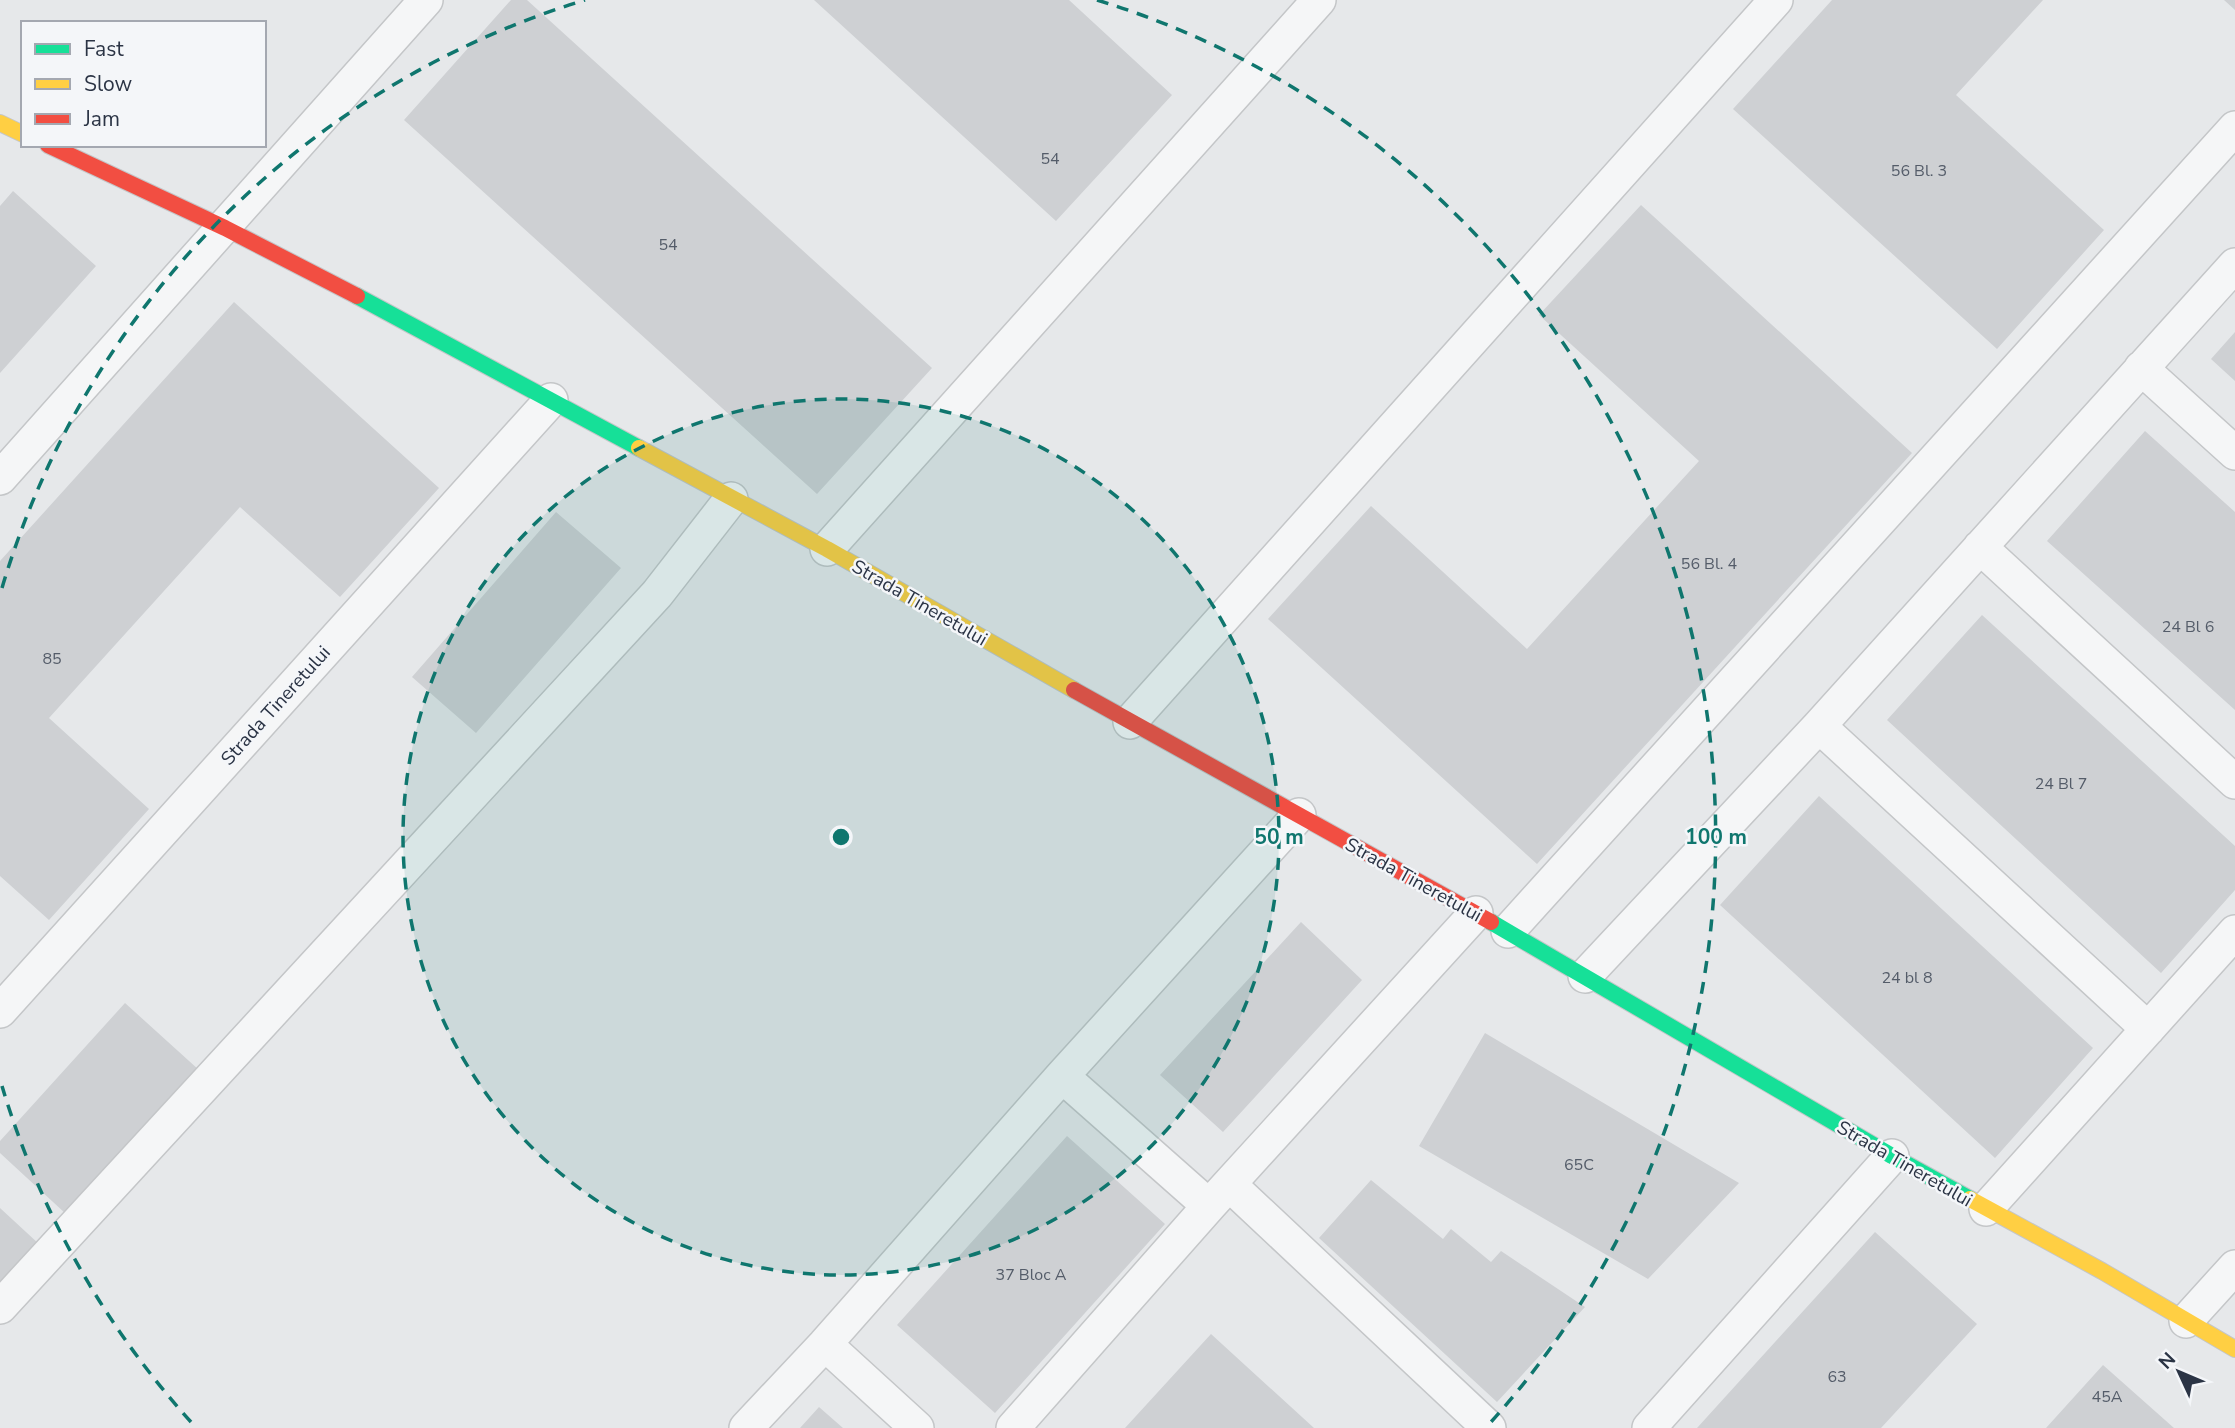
<svg xmlns="http://www.w3.org/2000/svg" width="2235" height="1428" font-family="'Nunito Sans',sans-serif">
  <style>
    .building { fill: #ced0d3 }
    .lines { fill: none; stroke-linecap: round; stroke-linejoin: round }
    .lane-casing { stroke: #c4c6c8; stroke-width: 36 }
    .fast-casing { stroke: #c4c6c8; stroke-width: 18 }
    .slow-casing { stroke: #c4c6c8; stroke-width: 18 }
    .jam-casing { stroke: #c4c6c8; stroke-width: 18 }
    .lane { stroke: #f5f6f7; stroke-width: 33 }
    .fast { stroke: #16e098; stroke-width: 16 }
    .slow { stroke: #ffcf43; stroke-width: 16 }
    .jam { stroke: #f24e42; stroke-width: 16 }
    .ring { fill: none; stroke: #0f766e; stroke-width: 3.5; stroke-dasharray: 12 9 }
    .labels { text-anchor: middle; stroke-width: 5; stroke-linejoin: round; paint-order: stroke }
    .number-label { font-size: 16px; fill: #545c69 }
    .street-label { font-size: 19px; fill: #2b3445; stroke: #f4f6f9 }
    .centre { fill: #0f766e; stroke: #f4f6f9; stroke-width: 3.5 }
    .ring-label { font-size: 21px; text-anchor: middle; font-weight: bold; fill: #0f766e; stroke: #f4f6f9; stroke-width: 5; stroke-linejoin: round; paint-order: stroke }
  </style>
  <rect width="100%" height="100%" fill="#e6e8ea"/>
  <!-- building -->
  <path class="building" d="M511 0H527L932 368 817 494 404 120Z
    M814 0H1069L1172 95 1056 221Z
    M1832 0H2043L1956 95 2104 230 1997 349 1733 109Z
    M2224 0H2235V10Z
    M13 191 96 266 0 373V206Z
    M1641 205 1912 453 1537 864 1268 619 1371 506 1527 649 1699 461 1539 315Z
    M234 302 439 488 340 597 240 507 49 718 149 809 49 920 0 876V561Z
    M2235 332V381L2211 359Z
    M2145 431 2235 512V710L2047 541Z
    M556 512 621 568 476 733 412 677Z
    M1982 615 2235 846V890L2161 973 1887 720Z
    M1819 796 2093 1048 1995 1158 1720 905Z
    M1301 922 1362 980 1223 1132 1160 1075Z
    M125 1003 199 1070 66 1214 0 1153V1141Z
    M1485 1033 1739 1183 1648 1279 1419 1146Z
    M1067 1136 1165 1224 995 1413 897 1325Z
    M1371 1180 1443 1239 1451 1229 1491 1262 1501 1251 1585 1307 1497 1402 1319 1238Z
    M0 1208 39 1244 0 1286Z
    M1875 1232 1977 1324 1881 1428H1697Z
    M1211 1334 1314 1428H1125Z
    M2103 1365 2174 1428H2046Z
    M819 1407 843 1428H800Z"/>
  <g class="lines">
    <defs>
      <path id="lane" d="M2141 368 2235 453
        M0 478 426 0
        M1980 547 2235 782
        M827 549 1319 0
        M1130 722 1776 0
        M1819 726 2148 1029
        M1508 931 2235 128
        M1585 976 1819 726 2235 265
        M0 1011 551 400
        M1062 1076 1209 1206
        M1229 1184 1489 1428
        M1986 1209 2235 932
        M0 1307 657 594 731 499
        M2186 1321 2235 1267
        M825 1344 917 1428
        M746 1428 825 1344 1062 1076 1299 815
        M1013 1428 1209 1206 1476 913
        M1649 1428 1892 1156"/>
      <path id="fast" d="M357 296 639 448
        M1491 922 1892 1156 1970 1199"/>
      <path id="slow" d="M0 123 23 134
        M639 448 827 549 1074 690
        M1970 1199 2102 1271 2235 1349"/>
      <path id="jam" d="M48 145 225 228 357 296
        M1074 690 1491 922"/>
    </defs>
    <!-- lane casing -->
    <use href="#lane" class="lane-casing"/>
    <!-- fast casing -->
    <use href="#fast" class="fast-casing"/>
    <!-- slow casing -->
    <use href="#slow" class="slow-casing"/>
    <!-- jam casing -->
    <use href="#jam" class="jam-casing"/>
    <!-- lane -->
    <use href="#lane" class="lane"/>
    <!-- fast -->
    <use href="#fast" class="fast"/>
    <!-- slow -->
    <use href="#slow" class="slow"/>
    <!-- jam -->
    <use href="#jam" class="jam"/>
  </g>
  <!-- distance rings -->
  <circle cx="841" cy="837" r="438" fill="#0f766e" fill-opacity=".12"/>
  <g class="ring">
    <circle cx="841" cy="837" r="438"/>
    <path d="M191 1422A875 875 0 0 1 2 1086M2 588A875 875 0 0 1 585 0M1097 0A875 875 0 0 1 1491 1422"/>
  </g>
  <g class="labels">
    <!-- number labels -->
    <g class="number-label">
      <text x="1050" y="164">54</text>
      <text x="1919" y="176">56 Bl. 3</text>
      <text x="668" y="250">54</text>
      <text x="1709" y="569">56 Bl. 4</text>
      <text x="2188" y="632">24 Bl 6</text>
      <text x="52" y="664">85</text>
      <text x="2061" y="789">24 Bl 7</text>
      <text x="1907" y="983">24 bl 8</text>
      <text x="1579" y="1170">65C</text>
      <text x="1031" y="1280">37 Bloc A</text>
      <text x="1837" y="1382">63</text>
      <text x="2107" y="1402">45A</text>
    </g>
    <!-- street labels -->
    <g class="street-label">
      <text transform="translate(920 602) rotate(30)" y="7">Strada Tineretului</text>
      <text transform="translate(275 705) rotate(-48)" y="7">Strada Tineretului</text>
      <text transform="translate(1414 879) rotate(29)" y="7">Strada Tineretului</text>
      <text transform="translate(1905 1163) rotate(30)" y="7">Strada Tineretului</text>
    </g>
  </g>
  <circle cx="841" cy="837" r="10" class="centre"/>
  <g class="ring-label">
    <text x="1279" y="844">50 m</text>
    <text x="1716" y="844">100 m</text>
  </g>
  <!-- legend -->
  <rect x="21" y="21" width="245" height="126" fill="#f4f6f9" stroke="#a4a8b1" stroke-width="2"/>
  <rect x="35" y="44" width="35" height="10" fill="#16e098" stroke="#a4a8b1" stroke-width="2"/>
  <text x="84" y="56" font-size="21" fill="#2b3445">Fast</text>
  <rect x="35" y="79" width="35" height="10" fill="#ffcf43" stroke="#a4a8b1" stroke-width="2"/>
  <text x="84" y="91" font-size="21" fill="#2b3445">Slow</text>
  <rect x="35" y="114" width="35" height="10" fill="#f24e42" stroke="#a4a8b1" stroke-width="2"/>
  <text x="84" y="126" font-size="21" fill="#2b3445">Jam</text>
  <!-- north arrow -->
  <g transform="translate(2179 1372) rotate(314)" stroke="#f4f6f9" stroke-width="5" paint-order="stroke">
  <path d="M0-5L12 26L0 18L-12 26Z" fill="#2b3445"/>
  <text y="-10" font-size="19" font-weight="bold" text-anchor="middle" fill="#2b3445">N</text>
  </g>
</svg>
